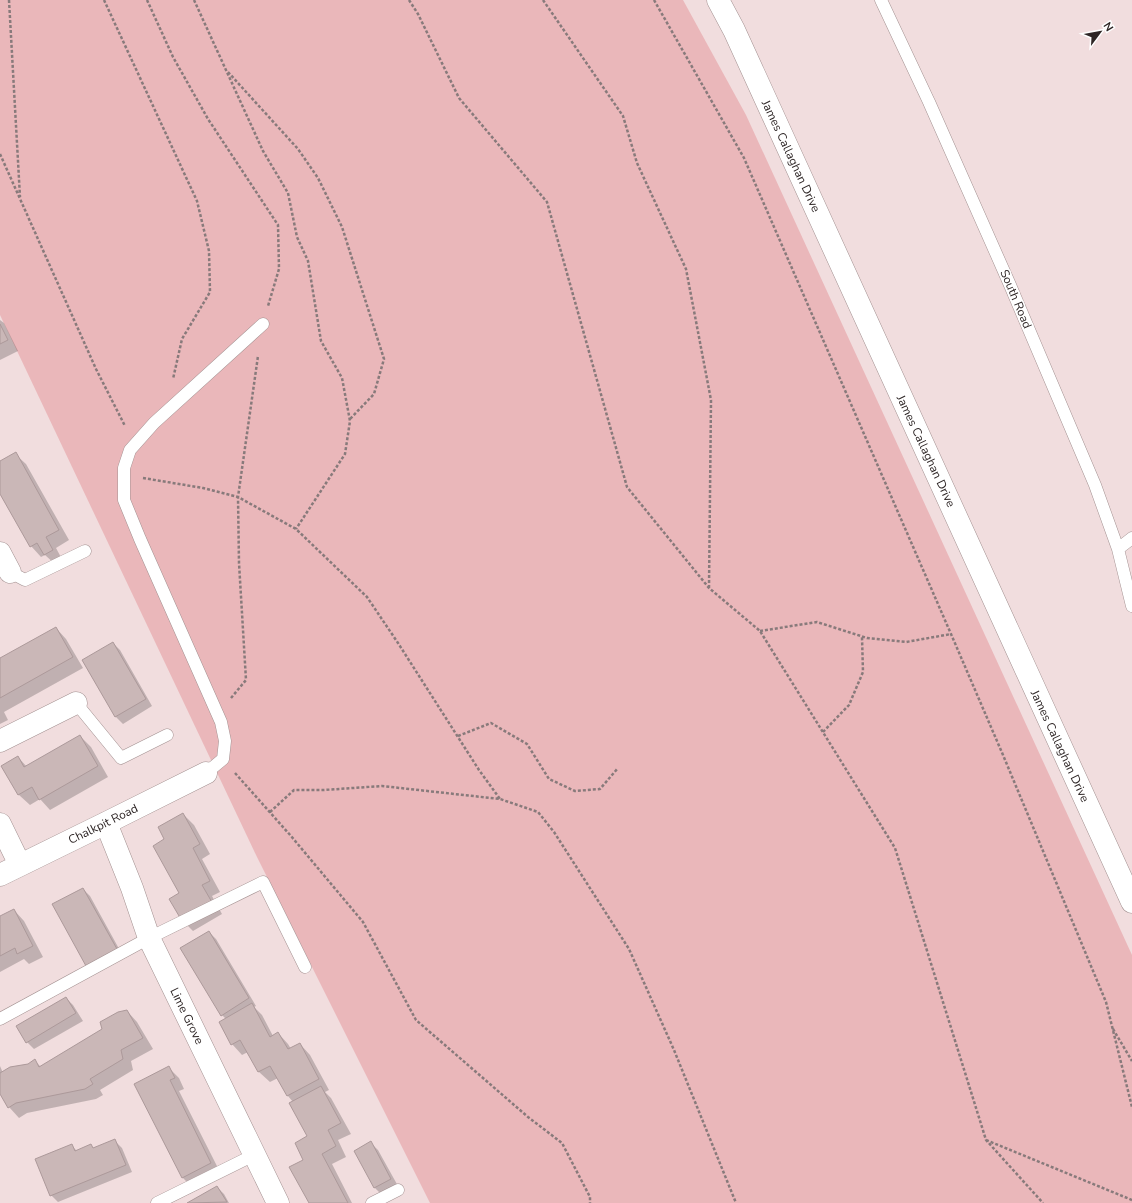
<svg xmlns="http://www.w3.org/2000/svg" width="1132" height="1203" font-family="'Nunito Sans',sans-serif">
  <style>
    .green { fill: #eab7ba }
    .shadow { fill: #0003 }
    .building { fill: #cab7b7; stroke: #ac999a }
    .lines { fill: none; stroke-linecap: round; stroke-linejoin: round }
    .lane-casing { stroke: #a39191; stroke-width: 13 }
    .street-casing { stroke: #a39191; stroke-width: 23 }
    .secondary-casing { stroke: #a39191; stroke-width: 23 }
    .path { stroke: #887a7b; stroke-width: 2.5; stroke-dasharray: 3 2; stroke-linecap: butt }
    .lane { stroke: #fff; stroke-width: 12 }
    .street { stroke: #fff; stroke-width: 22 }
    .secondary { stroke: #fff; stroke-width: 22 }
    .labels { text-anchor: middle; stroke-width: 3; stroke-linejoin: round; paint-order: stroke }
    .street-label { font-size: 12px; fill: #2e2626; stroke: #fff }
  </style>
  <rect width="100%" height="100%" fill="#f1ddde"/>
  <!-- green -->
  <path class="green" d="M0 0H683L746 115 1132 955V1203H430L257 857 0 315Z"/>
  <!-- shadow -->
  <path class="shadow" d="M0 320 4 323 18 351 0 360Z
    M15 454 26 464 69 540 56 548 63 561 56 565 45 555 41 557 31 546 0 491V462Z
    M56 628 66 639 83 668 4 712 8 720 0 724V659Z
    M113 643 120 650 152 706 123 724 116 717 83 661Z
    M80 736 91 747 108 777 50 810 40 799 30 805 19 795 3 766 18 757 27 767Z
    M183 814 194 825 210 854 202 859 220 892 212 896 222 914 193 931 182 920 181 893 166 840Z
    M83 889 90 896 123 956 94 972Z
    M14 910 24 921 43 957 29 964 24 959 0 972V917Z
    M209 932 216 939 256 1006 254 1007 262 1015 273 1036 278 1033 288 1044 291 1049 300 1044 310 1055 329 1090 325 1092 331 1098 351 1134 338 1140 346 1157 332 1164 352 1203H310L305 1160 309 1137 293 1102 288 1096 278 1078 270 1082 259 1072 248 1052 242 1055 232 1044 226 1019 222 1015Z
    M66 998 73 1005 83 1021 34 1049 27 1042Z
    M127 1011 137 1022 153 1049 131 1061 133 1070 100 1090 103 1095 96 1099 27 1113 19 1118 9 1107 0 1092V1066L3 1073 28 1065 35 1061 41 1067 103 1029Z
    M169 1068 179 1078 184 1089 179 1091 221 1174 193 1188 183 1178 135 1084Z
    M115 1141 122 1148 132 1172 58 1202 51 1195 71 1145 77 1151 91 1146 94 1149Z
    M371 1143 378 1150 398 1186 382 1195 375 1188 355 1151Z
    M217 1187 224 1194 229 1203H189Z"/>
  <!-- building -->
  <path class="building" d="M0 324 8 340 0 344Z
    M16 452 59 530 46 537 53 550 44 555 37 543 30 547 0 494V461Z
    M56 627 73 657 0 698V658Z
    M113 642 146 699 115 717 82 660Z
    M80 735 98 766 39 800 32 787 18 795 1 766 18 756 24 767Z
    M183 813 200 844 193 848 210 881 202 885 213 904 182 921 169 899 179 893 153 846 164 839 158 827Z
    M83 888 117 949 86 966 52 904Z
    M14 909 33 946 17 954 15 948 0 956V916Z
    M209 931 249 998 221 1016 180 948Z
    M66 997 76 1013 26 1043 16 1026Z
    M252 1003 270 1037 278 1032 288 1049 300 1043 319 1079 287 1096 270 1066 258 1072 240 1040 231 1045 219 1022Z
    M127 1010 143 1038 121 1050 123 1059 90 1079 93 1084 85 1089 16 1103 8 1108 0 1094V1073L10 1067 28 1064 35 1059 39 1067 102 1029 100 1022 118 1012Z
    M169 1066 175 1078 170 1080 211 1163 182 1178 134 1084Z
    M321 1086 341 1123 328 1130 336 1146 322 1154 348 1203H309L289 1167 303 1160 295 1143 307 1136 289 1103Z
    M115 1139 126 1165 50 1196 35 1159 72 1144 75 1151 91 1144 93 1148Z
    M371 1141 391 1179 374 1188 354 1151Z
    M217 1186 227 1202 187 1203Z"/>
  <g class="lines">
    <defs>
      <path id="lane" d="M881 0 929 102 1010 285 1095 485 1118 549 1132 606
        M1118 549 1132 538
        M10 572 25 580 85 551
        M76 703 121 758 167 735
        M206 773 223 759 225 741 221 722 140 539 124 500V468L130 450 154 423 263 324
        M0 1019 149 938 263 882 305 967
        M157 1203 254 1155
        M372 1203 398 1190"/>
      <path id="street" d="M0 553 10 572
        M0 741 76 703
        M106 823 132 888 149 938 278 1203
        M0 824 20 865
        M0 875 106 823 206 773"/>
      <path id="secondary" d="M718 0 734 30 1132 902"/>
    </defs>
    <!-- lane casing -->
    <use href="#lane" class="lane-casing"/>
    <!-- street casing -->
    <use href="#street" class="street-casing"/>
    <!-- secondary casing -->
    <use href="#secondary" class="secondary-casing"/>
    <!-- path -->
    <path class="path" d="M9 0 20 197
      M104 0 197 201 209 251 210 292 182 339 173 379
      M147 0 173 57 208 119 278 225 279 269 268 306
      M194 0 263 151 288 193 297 237 308 261 321 341 342 378 350 421 345 454 296 529
      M409 0 418 14 459 98 547 202 627 487 709 588 760 631 895 848 986 1140 1043 1203
      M543 0 623 116 637 163 686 269 711 400 709 588
      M654 0 744 158 951 634 1003 755 1106 1002 1132 1107
      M228 72 298 149 318 178 342 227 384 359 374 394 350 419
      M0 154 96 369 125 426
      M143 478 203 488 238 497 296 529 367 597 398 643 479 770 500 799
      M760 631 817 622 867 638 906 642 951 634
      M231 698 246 680 239 563 238 497 258 356
      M823 732 849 705 863 672 862 637
      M458 736 491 723 527 744 549 779 575 791 600 789 618 768
      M235 773 291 836 363 922 416 1020 528 1117 562 1143 590 1197V1203
      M270 812 294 790H324L382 786 500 799 538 812 554 832 629 949 674 1050 736 1203
      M1113 1029 1132 1061
      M986 1140 1132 1200"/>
    <!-- lane -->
    <use href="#lane" class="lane"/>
    <!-- street -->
    <use href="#street" class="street"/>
    <!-- secondary -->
    <use href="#secondary" class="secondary"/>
  </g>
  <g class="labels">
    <!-- street labels -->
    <g class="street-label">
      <text transform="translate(791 156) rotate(65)" y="4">James Callaghan Drive</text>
      <text transform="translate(1016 299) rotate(67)" y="4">South Road</text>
      <text transform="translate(926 451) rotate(65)" y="4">James Callaghan Drive</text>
      <text transform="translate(1060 746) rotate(65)" y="4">James Callaghan Drive</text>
      <text transform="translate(103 824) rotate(-26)" y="4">Chalkpit Road</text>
      <text transform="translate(187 1016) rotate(64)" y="4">Lime Grove</text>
    </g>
  </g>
  <!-- north arrow -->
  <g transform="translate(1100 32) rotate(58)" stroke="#ffffff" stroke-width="3" paint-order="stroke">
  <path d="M0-3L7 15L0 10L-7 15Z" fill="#2e2626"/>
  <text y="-6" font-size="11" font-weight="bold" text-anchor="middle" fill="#2e2626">N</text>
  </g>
</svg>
